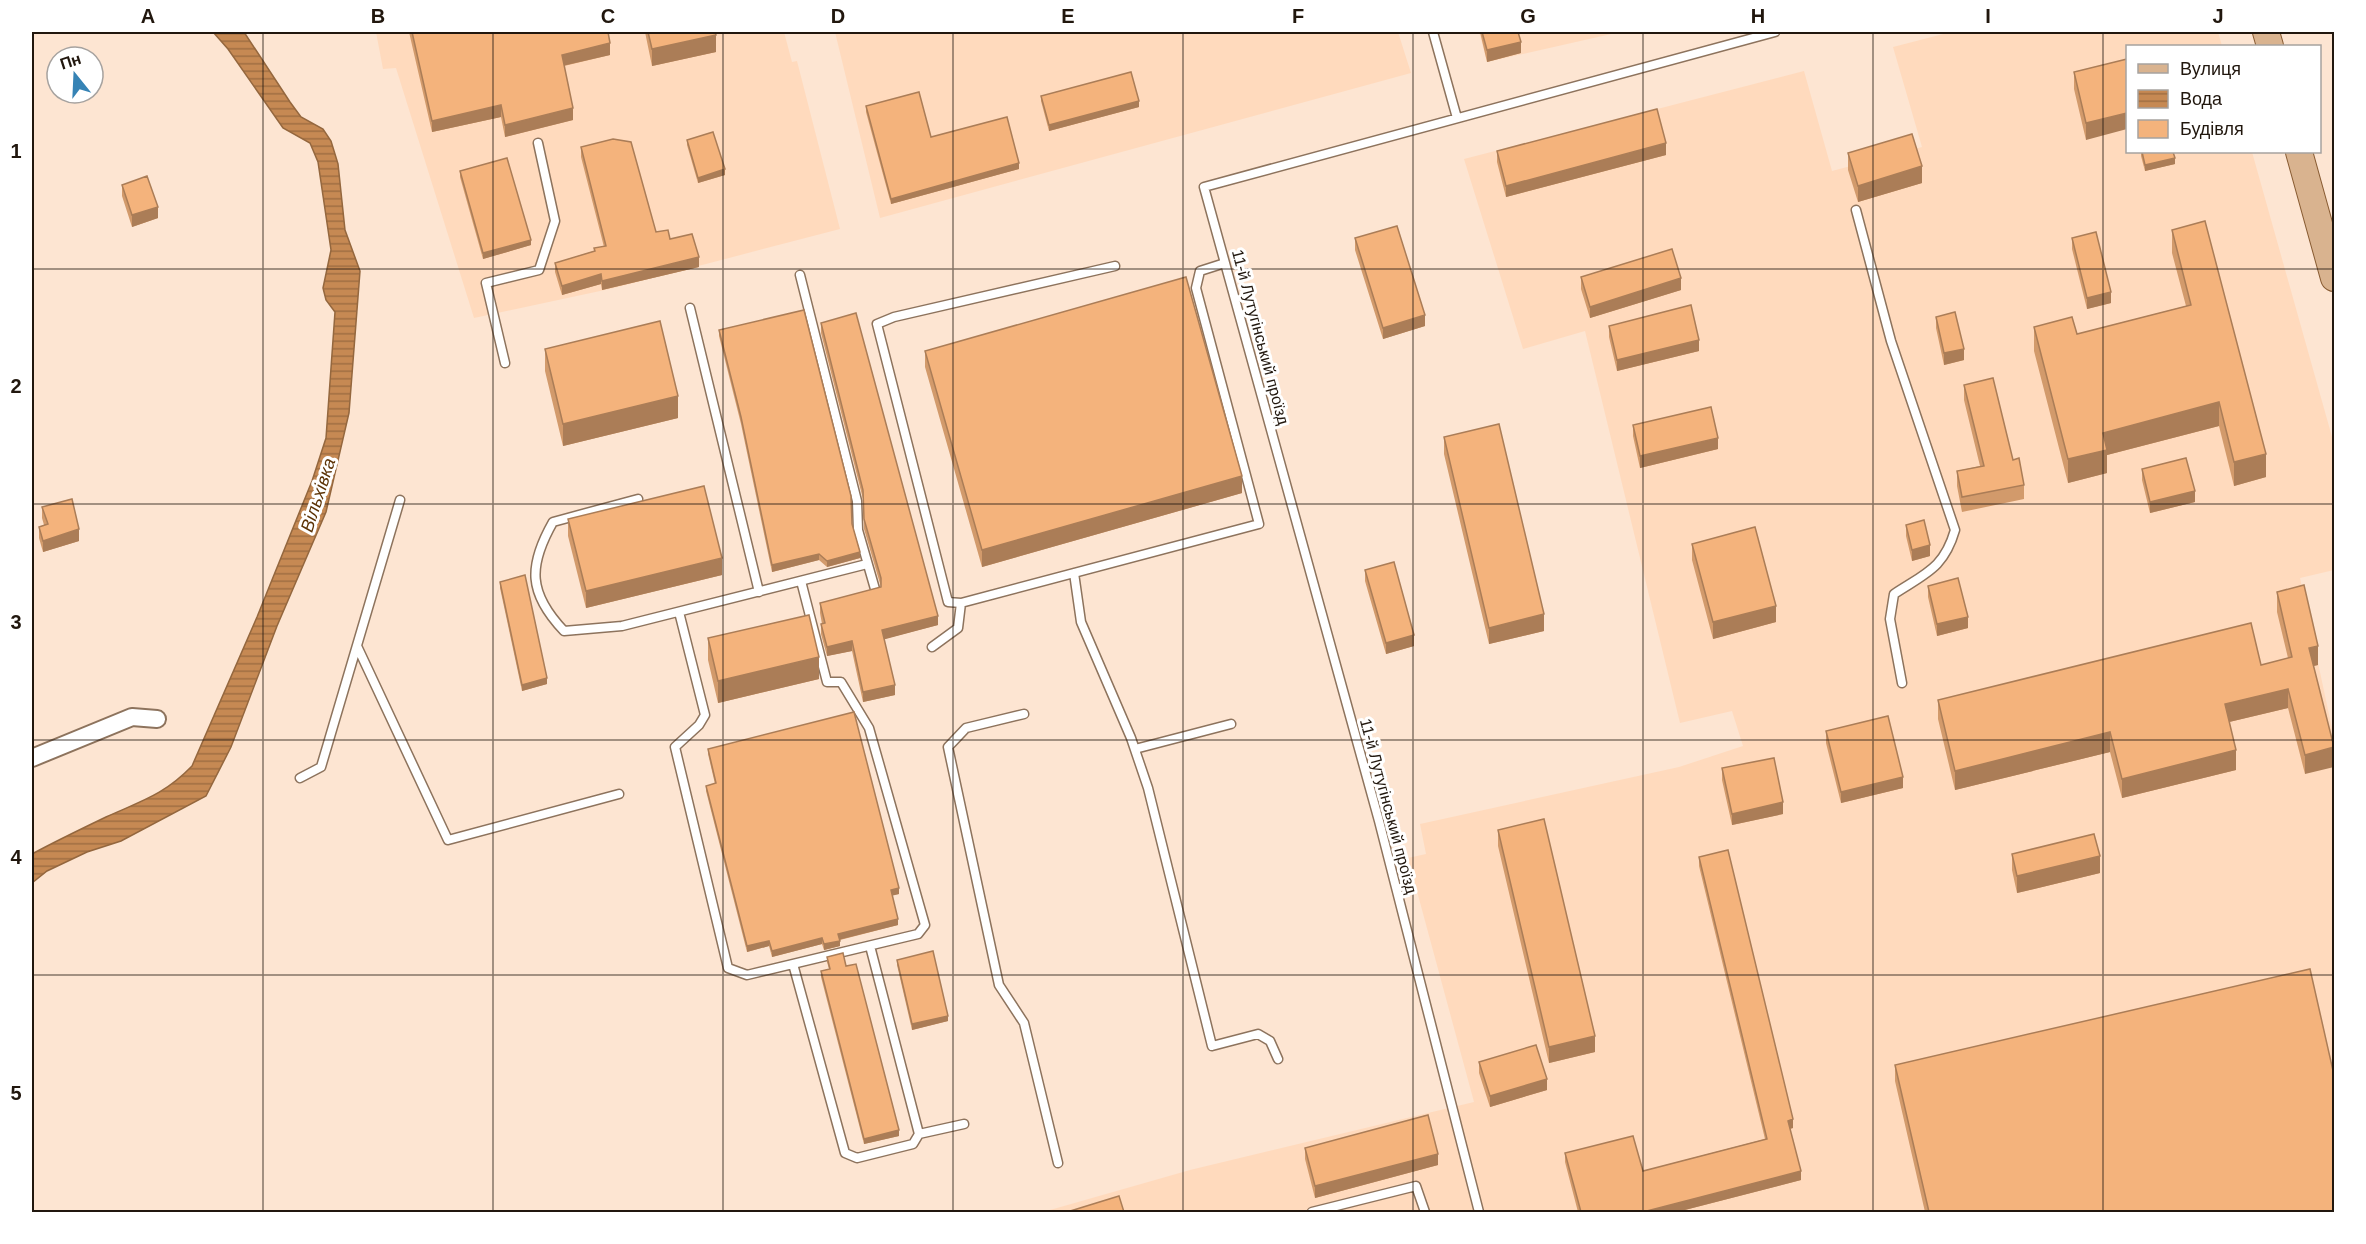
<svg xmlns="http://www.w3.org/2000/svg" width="2366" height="1244" font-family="Helvetica,sans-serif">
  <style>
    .built { fill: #ffdabd }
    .water { fill: url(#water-rules); stroke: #94673e; stroke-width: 1.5 }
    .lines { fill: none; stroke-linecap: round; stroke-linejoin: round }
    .lane-casing { stroke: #8d735d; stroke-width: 11 }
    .street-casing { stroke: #8d735d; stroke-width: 20 }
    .primary-casing { stroke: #885b32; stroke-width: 28 }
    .lane { stroke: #fff; stroke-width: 8 }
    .street { stroke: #fff; stroke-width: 16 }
    .primary { stroke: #d9b38f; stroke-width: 26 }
    .wall { fill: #d29a6b }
    .shaded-wall { fill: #ab7d57 }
    .building { fill: #f4b37c; stroke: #ab7d57; stroke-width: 1.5 }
    .grid { fill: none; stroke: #21170e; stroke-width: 1.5; stroke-opacity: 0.55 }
    .labels { text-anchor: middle; stroke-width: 6; stroke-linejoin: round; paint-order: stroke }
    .street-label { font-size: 16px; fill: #21170e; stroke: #fff }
    .water-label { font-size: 18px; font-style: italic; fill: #5c3306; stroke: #fff }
    .neatline { fill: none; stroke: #21170e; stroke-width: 2 }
    .grid-label { font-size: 20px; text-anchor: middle; font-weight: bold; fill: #21170e }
  </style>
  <defs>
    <pattern id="water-rules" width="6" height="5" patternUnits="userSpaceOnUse" patternTransform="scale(1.5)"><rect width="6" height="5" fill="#c68953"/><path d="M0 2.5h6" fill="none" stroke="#a06f43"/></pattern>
  </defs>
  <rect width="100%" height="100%" fill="#fde5d2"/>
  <!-- built -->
  <path class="built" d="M376 32H784L792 62 797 61 840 229 614 288 474 318 396 68 383 69Z
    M835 32H1398L1411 73 880 218Z
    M1479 32H1620L1487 62Z
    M1951 32H2218L2222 46H2128V152H2252L2334 444V570L2300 578 2334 738V1212H1043L1190 1170 1474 1102 1408 858 1426 854 1420 824 1679 767 1743 746 1732 711 1680 723 1585 331 1523 349 1464 159 1804 71 1832 171 1922 147 1893 47Z"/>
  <!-- water -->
  <path class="water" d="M213 32H244L290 102 301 117 323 129 331 141 338 164 345 230 360 271 349 413 326 512 277 626 231 747 206 796 121 841 87 852 47 871 32 883V854C56 841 81 829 106 817 141 801 164 795 192 766L257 617 312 481 326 438 335 312 326 300 323 288 331 250 318 162 310 143 283 128 228 49Z"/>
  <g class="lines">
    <defs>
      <path id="lane" d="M1433 32 1457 118
        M1856 210 1891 341 1955 530C1944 568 1926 573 1894 594L1890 619 1902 683
        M1115 266 894 317 877 324 948 602 961 603 1259 524 1196 288 1200 271 1225 263
        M800 275 857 501 858 530 875 589
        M690 308 759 592
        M505 363 486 283 539 270 555 221 538 143
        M638 499 553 522C528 566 528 593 564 631L622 626 867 564
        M1074 573 1081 622 1131 738 1148 788 1212 1046 1258 1034 1270 1041 1278 1059
        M679 612 705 715 699 725 675 747 728 968 747 975 918 934 925 925 869 728 841 682H827L801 581
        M357 646 448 840 619 794
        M932 647 958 628 961 603
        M1024 714 966 728 948 747 999 985 1024 1023 1058 1163
        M1135 749 1231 724
        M300 778 321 767 400 500
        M793 964 845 1153 857 1158 913 1144 919 1134 870 946
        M919 1134 964 1124
        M1312 1212 1416 1186 1425 1212
        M1479 1212 1379 821 1204 187 1775 32"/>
      <path id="street" d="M32 758 132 717 157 719"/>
      <path id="primary" d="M2266 32 2270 46
        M2299 152 2334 278"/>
    </defs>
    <!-- lane casing -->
    <use href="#lane" class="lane-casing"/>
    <!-- street casing -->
    <use href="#street" class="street-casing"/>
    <!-- primary casing -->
    <use href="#primary" class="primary-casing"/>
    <!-- lane -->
    <use href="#lane" class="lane"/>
    <!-- street -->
    <use href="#street" class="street"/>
    <!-- primary -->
    <use href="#primary" class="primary"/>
  </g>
  <!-- wall -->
  <path class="wall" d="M409 32H608L610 55 564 66 573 120 505 137 501 117 432 132Z
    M645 32H715L716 52 652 66Z
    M1480 32H1518L1521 53 1487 62Z
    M2127 59 2086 140 2074 89V72Z
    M1041 96 1139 107 1049 131 1041 101Z
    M866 106 931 137 1019 169 891 204 866 112Z
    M687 140 725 175 698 183 687 145Z
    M581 147 656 232 670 239 699 267 602 290 601 284 562 295 555 272V263L594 251V248L604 247 581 157Z
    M1497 151 1666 155 1506 197 1497 162Z
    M2141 152 2175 164 2145 171 2141 156Z
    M1848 153 1922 183 1858 202 1848 170Z
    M460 171 531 245 483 259 460 177Z
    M122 185 158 218 132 227 122 196Z
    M2172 230 2266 477 2234 486 2219 426 2107 455V473L2068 483 2034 351V327L2077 334 2186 306 2172 253Z
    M1355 238 1425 326 1383 339 1355 250Z
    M2072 238 2111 303 2087 309 2072 249Z
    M1581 277 1681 290 1590 318 1581 289Z
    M1936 317 1964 360 1944 365 1936 328Z
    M821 323 938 625 884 639 895 695 863 702 852 651 827 656 821 634V624H822L820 613V603L881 587 864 529 863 499 821 333Z
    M1609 326 1699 351 1617 371 1609 337Z
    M719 330 852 524 860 558 827 567 819 560 772 572 741 424 719 336Z
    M545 349 678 418 563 446 545 371Z
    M925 351 1242 493 982 567 925 367Z
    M1964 385 2013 460 2024 485V499L1962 512 1957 486V471L1980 466 1964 400Z
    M1633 425 1718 449 1640 468 1633 436Z
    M1444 437 1544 631 1489 644 1444 454Z
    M2142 469 2195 502 2150 513 2142 480Z
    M42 507 79 541 43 552 39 538V527L44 525 42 518Z
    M568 519 722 575 586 608 568 536Z
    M1906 525 1930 556 1912 561 1906 536Z
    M1692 544 1776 622 1713 639 1692 560Z
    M1365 570 1414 646 1386 654 1365 581Z
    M500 582 547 684 522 691 500 588Z
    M1928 586 1968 628 1937 636 1928 597Z
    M2277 592 2318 665 2313 666 2305 774 2288 708 2229 722 2236 770 2122 798 2110 752 1955 790 1938 719V700L2261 665 2288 658 2277 612Z
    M708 638 819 679 718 703 708 660Z
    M1826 731 1903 788 1841 803 1826 743Z
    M708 749 899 894 892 895 898 925 840 940V946L824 950 822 944 772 957 769 946 747 952 706 791V786L715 784 708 754Z
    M1722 768 1783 814 1732 825 1722 780Z
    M1498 830 1595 1052 1549 1063 1498 846Z
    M2012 854 2100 873 2017 893 2012 870Z
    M1699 857 1793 1128 1790 1129 1801 1180 1677 1212H1578L1565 1162V1153L1643 1171 1765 1139 1699 866Z
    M827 957 846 966 899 1136 864 1144 821 977V971L829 969 827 962Z
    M897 960 948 1021 912 1030 897 965Z
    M1479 1062 1547 1090 1490 1107 1479 1073Z
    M1895 1065 2334 1212H1925L1895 1081Z
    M1305 1148 1438 1165 1315 1198 1305 1159Z"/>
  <!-- shaded-wall -->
  <path class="shaded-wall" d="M716 35V52L652 66V49Z
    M1521 42V53L1487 62V50Z
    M610 43V55L562 66V55Z
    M1139 101V107L1049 131V125Z
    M501 105V117L432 132V121Z
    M573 108V120L505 137V125Z
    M2127 113V129L2086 140V123Z
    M1666 143V155L1506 197V186Z
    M2175 158V164L2145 171V165Z
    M1019 163V169L891 204V199Z
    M1922 166V183L1858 202V186Z
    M725 169V175L698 183V178Z
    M158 207V218L132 227V215Z
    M531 240V245L483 259V253Z
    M699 257V267L602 290V281Z
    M601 274V284L562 295V286Z
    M1681 278V290L1590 318V307Z
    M2111 292V303L2087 309V298Z
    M1425 315V326L1383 339V328Z
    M1699 340V351L1617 371V360Z
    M1964 349V360L1944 365V353Z
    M678 396V418L563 446V424Z
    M2219 402V426L2107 455V473L2068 483V459L2103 433Z
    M1718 438V449L1640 468V456Z
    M2266 454V477L2234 486V462Z
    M1242 476V493L982 567V550Z
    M2195 491V502L2150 513V502Z
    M79 529V541L43 552V541Z
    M1930 545V556L1912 561V550Z
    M860 552V558L827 567V561Z
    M819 554V560L772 572V565Z
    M722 558V575L586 608V591Z
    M1776 606V622L1713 639V622Z
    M1544 614V631L1489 644V628Z
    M938 616V625L882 640V630Z
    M1968 617V628L1937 636V624Z
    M1414 635V646L1386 654V643Z
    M852 641V651L827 656V647Z
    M2318 646V665L2309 667V648Z
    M819 657V679L718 703V681Z
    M547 678V684L522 691V685Z
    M895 685V695L863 702V692Z
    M2288 689V708L2225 723V704Z
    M2110 732V752L1955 790V771Z
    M2334 747V767L2305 774V755Z
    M2236 750V770L2122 798V779Z
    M1903 777V788L1841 803V792Z
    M1783 802V814L1732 825V814Z
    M2100 856V873L2017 893V876Z
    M899 888V894L891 896V890Z
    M898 919V925L838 940V934Z
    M822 938V944L772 957V951Z
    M769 941V946L747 952V946Z
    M840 941V946L824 950V944Z
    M948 1016V1021L912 1030V1024Z
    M1595 1036V1052L1549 1063V1047Z
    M1547 1079V1090L1490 1107V1096Z
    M1793 1119V1128L1788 1129V1121Z
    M899 1130V1136L864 1144V1139Z
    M1438 1154V1165L1315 1198V1186Z
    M1801 1171V1180L1677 1212H1643Z"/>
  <!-- building -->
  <path class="building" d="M412 32H608L610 43 562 55 573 108 505 125 501 105 432 121Z
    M648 32H715L716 35 652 49Z
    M1482 32H1518L1521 42 1487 50Z
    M2127 59V113L2086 123 2074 72Z
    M1131 72 1139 101 1049 125 1041 96Z
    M919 92 931 137 1007 117 1019 163 891 199 866 106Z
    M1657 109 1666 143 1506 186 1497 151Z
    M713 132 725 169 698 178 687 140Z
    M1912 134 1922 166 1858 186 1848 153Z
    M613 139 631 142 656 232 668 230 670 239 692 234 699 257 602 281 601 274 562 286 555 263 595 251 594 248 606 246 581 147Z
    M2142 152H2173L2175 158 2145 165Z
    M507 158 531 240 483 253 460 171Z
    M147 176 158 207 132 215 122 185Z
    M2205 221 2266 454 2234 462 2219 402 2103 433 2107 450 2068 459 2034 327 2072 317 2077 334 2191 305 2172 230Z
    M1397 226 1425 315 1383 328 1355 238Z
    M2096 232 2111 292 2087 298 2072 238Z
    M1672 249 1681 278 1590 307 1581 277Z
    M1186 277 1242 476 982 550 925 351Z
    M1691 305 1699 340 1617 360 1609 326Z
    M804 310 851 496 852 524 860 552 827 561 819 554 772 565 741 417 719 330Z
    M1955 312 1964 349 1944 353 1936 317Z
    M856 313 938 616 882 630 895 685 863 692 852 641 827 647 821 624 825 623 820 603 881 587V578L864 519 863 490 821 323Z
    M660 321 678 396 563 424 545 349Z
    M1993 378 2013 460 2019 458 2024 485 1962 497 1957 471 1984 466 1964 385Z
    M1711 407 1718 438 1640 456 1633 425Z
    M1499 424 1544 614 1489 628 1444 437Z
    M2186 458 2195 491 2150 502 2142 469Z
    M704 486 722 558 586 591 568 519Z
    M72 499 79 529 43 541 39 527 48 524 42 507Z
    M1924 520 1930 545 1912 550 1906 525Z
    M1755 527 1776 606 1713 622 1692 544Z
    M1394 562 1414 635 1386 643 1365 570Z
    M525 575 547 678 522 685 500 582Z
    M1958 578 1968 617 1937 624 1928 586Z
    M2304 585 2318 646 2309 648 2334 747 2305 755 2288 689 2225 704 2236 750 2122 779 2110 732 1955 771 1938 700 2251 623 2261 665 2292 657 2277 592Z
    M809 615 819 657 718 681 708 638Z
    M854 712 899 888 891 890 898 919 838 934 840 941 824 944 822 938 772 951 769 941 747 946 706 786 716 783 708 749Z
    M1888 716 1903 777 1841 792 1826 731Z
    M1774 758 1783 802 1732 814 1722 768Z
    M1544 819 1595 1036 1549 1047 1498 830Z
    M2094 834 2100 856 2017 876 2012 854Z
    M1728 850 1793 1119 1788 1121 1801 1171 1643 1212H1581L1565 1153 1633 1136 1643 1171 1767 1139 1699 857Z
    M933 951 948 1016 912 1024 897 960Z
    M843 953 846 966 856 964 899 1130 864 1139 821 971 830 969 827 957Z
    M2310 969 2334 1075V1212H1929L1895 1065Z
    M1536 1045 1547 1079 1490 1096 1479 1062Z
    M1428 1115 1438 1154 1315 1186 1305 1148Z
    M1119 1196 1124 1212H1067Z"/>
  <!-- grid -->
  <path class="grid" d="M263 32V1212M493 32V1212M723 32V1212M953 32V1212M1183 32V1212M1413 32V1212M1643 32V1212M1873 32V1212M2103 32V1212M32 269H2334M32 504H2334M32 740H2334M32 975H2334"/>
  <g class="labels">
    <!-- street labels -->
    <g class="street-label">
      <text transform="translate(1261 337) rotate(75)" y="6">11-й Лутугінський проїзд</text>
      <text transform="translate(1389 806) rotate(75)" y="6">11-й Лутугінський проїзд</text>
    </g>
    <!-- water labels -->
    <g class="water-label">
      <text transform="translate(318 495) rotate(-72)" y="6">Вільхівка</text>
    </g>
  </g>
  <!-- border -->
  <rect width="2366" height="1244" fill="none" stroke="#ffffff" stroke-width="66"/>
  <!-- legend -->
  <rect x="2126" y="45" width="195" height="108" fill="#ffffff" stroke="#a6a29f" stroke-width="1.5"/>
  <rect x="2138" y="64" width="30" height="9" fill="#d9b38f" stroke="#a6a29f" stroke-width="1.5"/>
  <text x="2180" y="75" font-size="18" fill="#21170e">Вулиця</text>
  <rect x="2138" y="90" width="30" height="18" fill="url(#water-rules)" stroke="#a6a29f" stroke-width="1.5"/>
  <text x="2180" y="105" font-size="18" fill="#21170e">Вода</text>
  <rect x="2138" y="120" width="30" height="18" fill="#f4b37c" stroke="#a6a29f" stroke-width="1.5"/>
  <text x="2180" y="135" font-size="18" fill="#21170e">Будівля</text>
  <!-- north arrow -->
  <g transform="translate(75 75) rotate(342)"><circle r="28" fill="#ffffff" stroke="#a6a29f" stroke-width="1.5"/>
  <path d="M0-4.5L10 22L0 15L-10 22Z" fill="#3683b5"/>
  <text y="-9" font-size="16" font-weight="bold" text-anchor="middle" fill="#21170e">Пн</text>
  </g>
  <rect x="33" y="33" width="2300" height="1178" class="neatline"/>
  <g class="grid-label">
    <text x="148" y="23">A</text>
    <text x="378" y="23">B</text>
    <text x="608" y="23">C</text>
    <text x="838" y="23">D</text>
    <text x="1068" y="23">E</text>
    <text x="1298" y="23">F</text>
    <text x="1528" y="23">G</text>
    <text x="1758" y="23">H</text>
    <text x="1988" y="23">I</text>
    <text x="2218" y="23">J</text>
    <text x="16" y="158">1</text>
    <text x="16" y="393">2</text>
    <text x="16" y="629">3</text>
    <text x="16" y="864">4</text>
    <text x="16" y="1100">5</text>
  </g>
</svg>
